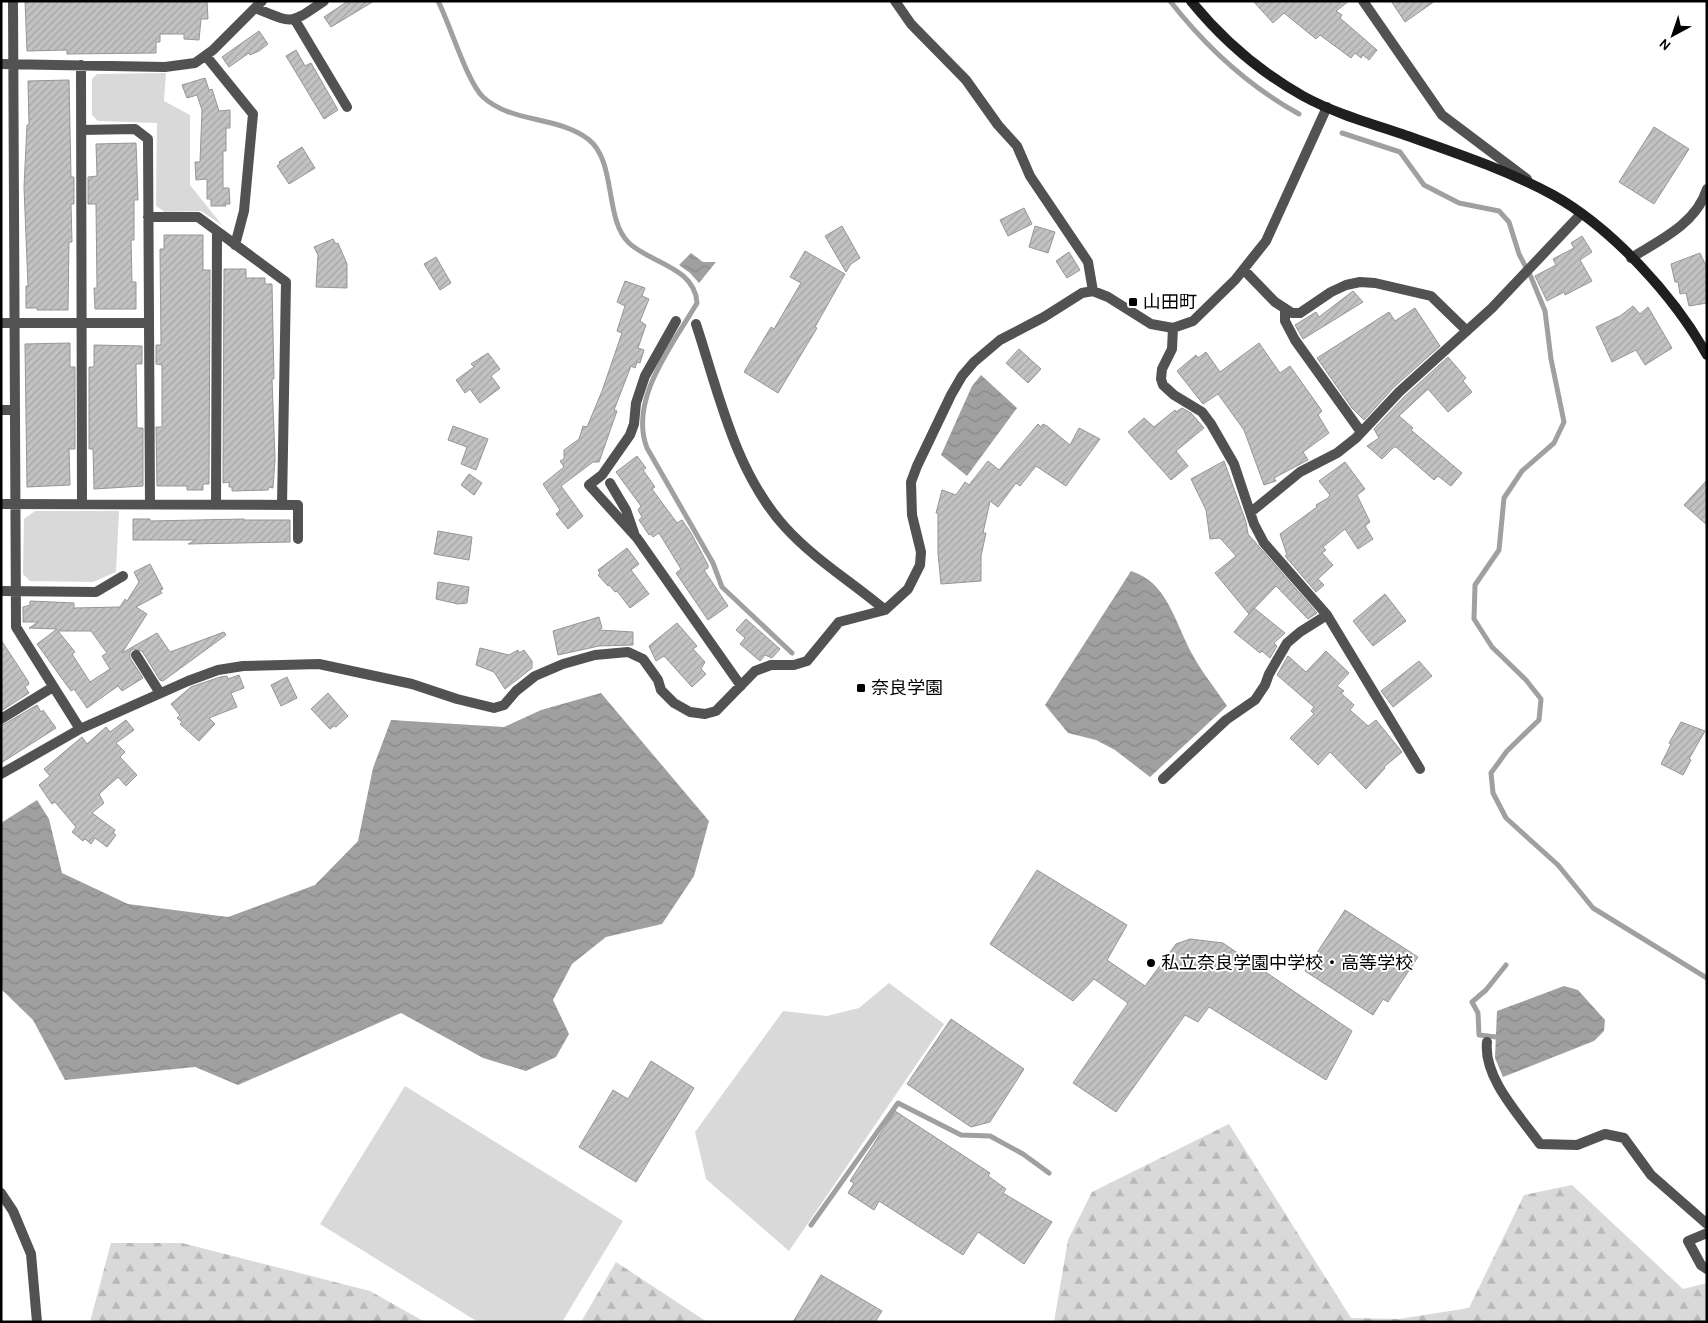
<svg xmlns="http://www.w3.org/2000/svg" width="1708" height="1323" font-family="Karla,'Noto Sans JP',sans-serif">
  <style>
    .forest { fill: url(#forest-firs) }
    .green { fill: #d9d9d9 }
    .water { fill: url(#water-waves) }
    .lines { fill: none; stroke-linecap: round; stroke-linejoin: round }
    .stream { stroke: #a0a0a0; stroke-width: 5 }
    .building { fill: url(#building-hatch); stroke: #969696; fill-rule: evenodd }
    .street { stroke: #525252; stroke-width: 10 }
    .secondary { stroke: #1f1f1f; stroke-width: 10 }
    .poi-dot { fill: #000; stroke: #fff; stroke-width: 2 }
    .labels { text-anchor: middle; stroke-width: 4; stroke-linejoin: round; paint-order: stroke }
    .poi-label { font-size: 18px; fill: #000; stroke: #fff; text-anchor: start }
  </style>
  <defs>
    <pattern id="forest-firs" width="22" height="20" patternUnits="userSpaceOnUse" patternTransform="scale(1.25)"><rect width="22" height="20" fill="#d9d9d9"/><path d="M5 1l3.5 6h-7zM16 11l3.5 6h-7z" fill="#b8b8b8"/></pattern>
    <pattern id="water-waves" width="16" height="10" patternUnits="userSpaceOnUse" patternTransform="scale(1.25)"><rect width="16" height="10" fill="#a0a0a0"/><path d="M0 5q4-4 8 0t8 0" fill="none" stroke="#888"/></pattern>
    <pattern id="building-hatch" width="6" height="6" patternUnits="userSpaceOnUse" patternTransform="scale(1.25)"><rect width="6" height="6" fill="#c2c2c2"/><path d="M-1 1l2-2M0 6l6-6M5 7l2-2" fill="none" stroke="#a5a5a5"/></pattern>
  </defs>
  <rect width="100%" height="100%" fill="#fff"/>
  <!-- forest -->
  <path class="forest" d="M1229 1124 1351 1318 1399 1319 1469 1308 1524 1195 1572 1185 1683 1289 1707 1283V1322H1054L1068 1240 1092 1192Z
    M111 1243H182L370 1291 425 1322H90Z
    M616 1262 707 1322H581Z"/>
  <!-- green -->
  <path class="green" d="M166 73 164 101 190 115V185L222 225 201 211 165 212 156 206 157 123 98 121 92 115V79L97 74Z
    M35 511H119L116 572 93 582 30 581 23 574 24 519Z
    M889 983 944 1024 789 1251 706 1179 695 1132 783 1011 827 1016 859 1008Z
    M405 1086 623 1221 562 1322H478L320 1224Z"/>
  <!-- water -->
  <path class="water" d="M691 253 703 262H716L699 283 690 273 679 265Z
    M981 375 1017 408 967 476 941 455 972 386Z
    M1131 571C1167 582 1175 622 1191 652 1201 671 1215 688 1227 706L1150 777 1115 750 1096 740 1068 733 1045 705Z
    M601 693 709 821 694 876 662 924 606 937 572 964 553 1000 569 1034 556 1057 526 1071 483 1058 401 1013 238 1085 195 1067 65 1080 33 1020 1 989V823L37 800 49 819 62 873 128 904 228 917 315 885 358 841 373 768 391 720 504 727 541 710Z
    M1564 986 1578 990 1605 1020 1604 1031 1594 1041 1503 1077 1495 1058 1497 1011Z"/>
  <g class="lines">
    <!-- stream -->
    <path class="stream" d="M438 1C450 24 467 82 483 97 511 123 558 116 588 139 617 161 604 220 629 243 650 263 695 267 697 303 674 343 628 399 647 448L713 563 722 587 792 653
      M1170 1C1206 47 1248 86 1299 114
      M1342 133 1400 152 1424 185 1459 203 1499 211 1509 222 1519 254 1531 277 1545 311 1551 359 1564 422 1554 443 1522 471 1504 498 1499 550 1475 585 1474 619 1492 647 1526 680 1541 699 1539 720 1507 751 1491 773 1493 793 1506 818 1558 865 1593 908 1707 978
      M1496 1037 1479 1035 1478 1013 1472 1002 1486 990 1506 965
      M811 1225 898 1103 961 1135 990 1136 1023 1154 1049 1173"/>
  </g>
  <!-- building -->
  <path class="building" d="M25 1H207L208 19H201L199 40 184 39V34H160V42H156V53L67 54V50L27 51Z
    M348 1H374L331 27 324 17Z
    M1253 1H1349L1336 11 1342 15 1340 18 1377 50 1369 60 1363 55 1361 58 1355 53 1351 58 1320 35 1316 39 1284 13 1273 23Z
    M1391 1H1435L1405 22Z
    M259 31 268 44 259 51 250 55 249 53 229 67 222 57Z
    M296 50 305 66 311 63 338 110 324 119 286 56Z
    M205 78 209 90 212 89 219 111 230 110V128H226V151H223V188H229L230 204H225L226 206H211V199H207V179L196 180 195 162H200L202 110 197 95 187 98 182 85Z
    M69 80 71 177H74V204H71L72 242H69L68 310H37V308H26V286H28L24 187 27 125H29L28 81Z
    M1654 127 1689 149 1654 204 1619 182Z
    M136 143 138 200H134V240H131L132 282H136V309H95L94 288H97L96 204H88V177L97 176 96 144Z
    M302 147 315 168 289 184 277 166 280 164 279 162Z
    M1024 208 1032 224 1008 236 1000 220Z
    M842 226 860 258 851 264 846 272 825 236Z
    M1035 226 1055 232 1048 253 1029 247Z
    M164 235H203V270H210L209 484H203V490H187V486H157L156 427H162V365L156 364V345H161L160 249H164Z
    M1582 236 1592 252 1580 260 1592 281 1565 295 1564 292 1547 301 1535 276 1556 265 1553 259 1574 248 1571 243Z
    M333 239 336 244 338 243 347 264V288L316 287 318 255 314 247Z
    M805 251 845 274 815 327 817 328 778 393 744 372 771 327 774 329 801 283 790 277Z
    M1069 252 1080 270 1067 278 1056 261Z
    M1700 253 1707 268V303L1689 306 1686 293 1680 294 1678 282H1675L1671 264Z
    M436 257 451 283 440 290 424 264Z
    M224 269H246V278H265V284H272L274 379H272L275 459 273 488 269 487 268 490 232 491V487H229V482L223 483Z
    M625 281 645 288 642 296 649 299 640 321 646 325 638 348 644 350 640 363 637 362 635 368 631 366 614 410 617 411 599 462H593L561 486 583 516 568 529 556 514 560 510 543 484 564 467 560 461 564 459V450L579 439 583 426 587 427 602 391 622 333 617 331 625 306 617 302Z
    M1353 291 1363 302 1303 339 1295 325 1316 312 1319 317Z
    M1633 306 1640 314 1648 307 1672 348 1645 365 1636 350 1612 362 1596 327 1620 316Z
    M1415 308 1440 346 1394 387 1364 420 1352 408 1317 358 1389 312 1395 321Z
    M70 343V367H75V449H69L70 485 27 487 25 344Z
    M1259 343 1280 373 1290 366 1322 411 1318 415 1329 433 1303 452 1308 460 1274 478 1276 481 1264 485 1244 430 1218 394 1203 404 1177 371 1196 355 1198 358 1206 352 1220 372Z
    M94 345 142 346V364H136L137 428H143V486L94 489 93 449H89V367H94Z
    M1019 349 1041 369 1028 383 1006 363Z
    M488 353 500 369 491 376 500 388 480 403 470 389 465 393 456 380 474 367 471 364Z
    M1448 357 1466 378 1463 381 1472 392 1448 412 1428 389 1399 416 1413 428 1411 430 1462 473 1451 486 1438 476 1434 480 1396 447H1394L1382 459 1367 446 1379 438 1374 429 1404 397Z
    M1182 408 1191 413 1204 428 1176 451 1188 466 1171 480 1128 432 1144 418 1154 427 1175 410 1176 412Z
    M1038 424 1041 427 1043 424 1047 426 1070 445 1079 428 1100 439 1066 486 1036 466 1020 486 1016 483 998 507 990 501 983 533H986L981 556V581L941 584 938 553V513H936L942 490 956 495 965 482 969 485 988 461 999 470Z
    M453 426 488 439 476 470 461 464 467 447 448 440Z
    M637 456 646 468 643 470 655 487 652 489 677 523 682 520 691 533 708 565V568L704 570 728 606 708 620 676 573 681 569 659 533 653 537 651 534 649 535 639 520 642 517 638 510 641 506 616 472Z
    M1224 461 1246 522 1248 534 1317 613 1308 619 1276 586 1249 614 1215 573 1236 556 1220 538 1210 539 1206 510 1191 479Z
    M1345 462 1365 489 1357 495 1370 522 1365 526 1373 539 1358 549 1345 529 1323 547 1326 550 1322 553 1333 565 1318 579 1324 585 1316 592 1285 556 1287 555 1280 534 1317 507 1316 505 1328 498 1330 495 1319 481Z
    M469 474 482 483 474 495 461 485Z
    M1707 480V525L1684 505Z
    M133 519H150V521L244 519V520H290V542L188 544 196 540H133Z
    M438 531 472 537 469 560 434 554Z
    M627 548 639 564 631 570 649 594 630 608 617 591 615 592 609 585 608 586 598 575 600 573 598 570Z
    M150 564 163 589 160 590 162 593 136 607 147 614 122 653 157 633 170 652 224 632 226 635 163 681 160 680 142 651 133 649 130 652V658L143 678 122 691 118 686 87 708 74 689 71 691 37 644 57 629 29 628 38 622H23V607L30 605V601L74 603V608L120 607 125 599 127 601 139 582 134 572ZM58 631H91L107 653 102 656 110 669 90 682 72 654 75 652Z
    M438 582 469 587 467 603 458 604 436 599Z
    M1385 594 1406 621 1373 646 1353 621Z
    M1254 608 1285 633 1274 643 1277 646 1270 658 1262 651 1260 653 1234 632Z
    M599 617 602 628 599 630 633 632V645L599 646 558 655 553 631Z
    M746 619 780 649 772 658 765 655 760 661 740 644 745 638 736 630Z
    M677 623 697 646 693 649 705 662 701 669 706 674 692 687 664 656 656 661 649 646Z
    M1 640 28 681 29 684 25 687 29 693 1 711Z
    M480 648 509 655 518 650 519 653 524 650 532 661V668L505 689 494 672 476 665Z
    M1326 651 1349 673 1337 686 1344 691 1341 693 1354 705 1350 710 1368 726 1376 720 1402 752 1384 767 1385 768 1366 789 1330 752 1318 765 1290 738 1314 714 1311 711 1314 707 1277 675 1288 656 1306 672Z
    M1419 661 1432 676 1393 707 1381 691Z
    M239 675 244 688 231 693 237 707 209 718 215 724 199 741 180 724 182 722 177 718 180 715 171 704 191 687 220 677 227 676 228 679Z
    M287 677 297 698 281 706 271 685Z
    M328 693 348 716 336 727 334 726 330 729 311 709Z
    M37 705 41 712 43 710 56 728 1 763V726Z
    M126 720 134 730 116 743 125 752 120 757 137 775 126 786 118 777 99 794 104 803 92 813 115 830 113 833 116 835 107 847 95 838 91 844 85 839 83 841 72 832 76 827 55 802 52 804 39 785 50 776 44 769 82 737 87 744 106 727 110 732Z
    M1681 722 1705 731 1689 759 1691 760 1683 775 1661 764 1671 744 1669 743Z
    M1037 870 1127 925 1107 960 1145 986 1176 944 1190 939 1223 943 1352 1031 1326 1080 1209 1007 1198 1022 1185 1015 1116 1112 1073 1083 1128 1003 1094 979 1073 1001 990 944Z
    M1345 910 1418 957 1388 1002 1383 999 1373 1015 1305 971Z
    M951 1019 1024 1069 990 1122 971 1127 907 1084Z
    M651 1061 694 1088 636 1182 579 1147 613 1090 628 1099Z
    M895 1111 990 1173 988 1176 1006 1189 1003 1193 1052 1222 1024 1264 978 1232 963 1255 879 1201 874 1210 848 1193 854 1183 850 1181Z
    M821 1275 882 1311 875 1322H793Z"/>
  <g class="lines">
    <!-- street -->
    <path class="street" d="M13 1 16 627 80 729
      M895 1 911 24 966 80 998 125 1017 146 1030 176 1088 262 1093 291
      M1363 1 1442 115 1527 179
      M255 8C295 24 288 25 324 1
      M295 20 347 107
      M206 56 253 114 244 211 235 245
      M1 64 165 67 195 63 213 50 262 1
      M81 65 82 504
      M81 130 135 129 148 139 150 504
      M148 217H198L286 282 282 505
      M1631 258C1660 240 1696 224 1707 189
      M1244 270 1275 302 1292 313H1300L1331 292 1346 285 1360 282 1375 283 1431 296 1467 331
      M1285 311V321L1295 340 1361 432
      M676 321 645 376 636 403 634 424 630 435 602 475 589 485 637 538 741 686
      M1 323H149
      M696 324C719 394 735 472 785 527 815 560 852 582 885 610
      M1173 328 1172 349 1162 369 1161 379 1163 385 1174 395 1202 412 1211 424 1234 464 1254 524 1264 543 1327 615 1420 769
      M1 410H15
      M610 483 626 510 634 533
      M1 504 298 505V539
      M216 505 217 232
      M1251 512 1300 472 1337 453 1356 438 1399 392 1492 308 1581 214
      M1 591 96 592 123 576
      M136 655 160 693
      M1 719 53 687
      M1 774 80 729 188 681 218 670 243 666 319 664 412 684 457 699 494 708 504 705 516 691 535 676 563 664 595 655 628 652 643 659 658 680 661 690 674 703 690 712 705 714 716 711 755 671 771 665H794L807 661 839 622 885 610 908 589 920 565 921 552 912 515 911 482 917 466 951 395 962 376 974 362 1000 340 1044 317 1082 293 1093 291 1108 297 1151 324 1173 328 1193 321 1235 280 1266 241 1327 107
      M1163 779 1226 720 1255 700 1265 685 1269 674 1287 643 1300 632 1327 615
      M1487 1042C1483 1078 1520 1116 1540 1144L1577 1145 1605 1134 1624 1138 1651 1175 1707 1224
      M1 1193 13 1211 31 1254 37 1322
      M1707 1233 1688 1241 1701 1265 1707 1269"/>
    <!-- secondary -->
    <path class="secondary" d="M1191 1C1222 39 1260 72 1303 96 1334 113 1369 123 1402 134 1453 152 1505 169 1553 195 1612 228 1674 296 1707 355"/>
  </g>
  <!-- markers -->
  <g class="poi-dot">
    <rect x="1128" y="297" width="10" height="10" rx="2.5"/>
    <rect x="856" y="683" width="10" height="10" rx="2.5"/>
    <circle cx="1151" cy="963" r="5"/>
  </g>
  <g class="labels">
    <!-- poi labels -->
    <g class="poi-label">
      <text x="1143" y="308">山田町</text>
      <text x="871" y="694">奈良学園</text>
      <text x="1161" y="969">私立奈良学園中学校・高等学校</text>
    </g>
  </g>
  <!-- border -->
  <rect width="1708" height="1323" fill="none" stroke="#000000" stroke-width="5"/>
  <!-- north arrow -->
  <g transform="translate(1673 35) rotate(220)" stroke="#ffffff" stroke-width="4" paint-order="stroke">
  <path d="M0-4L9 19L0 12L-9 19Z" fill="#000000"/>
  <text y="-8" font-size="14" font-weight="bold" text-anchor="middle" fill="#000000">N</text>
  </g>
</svg>
